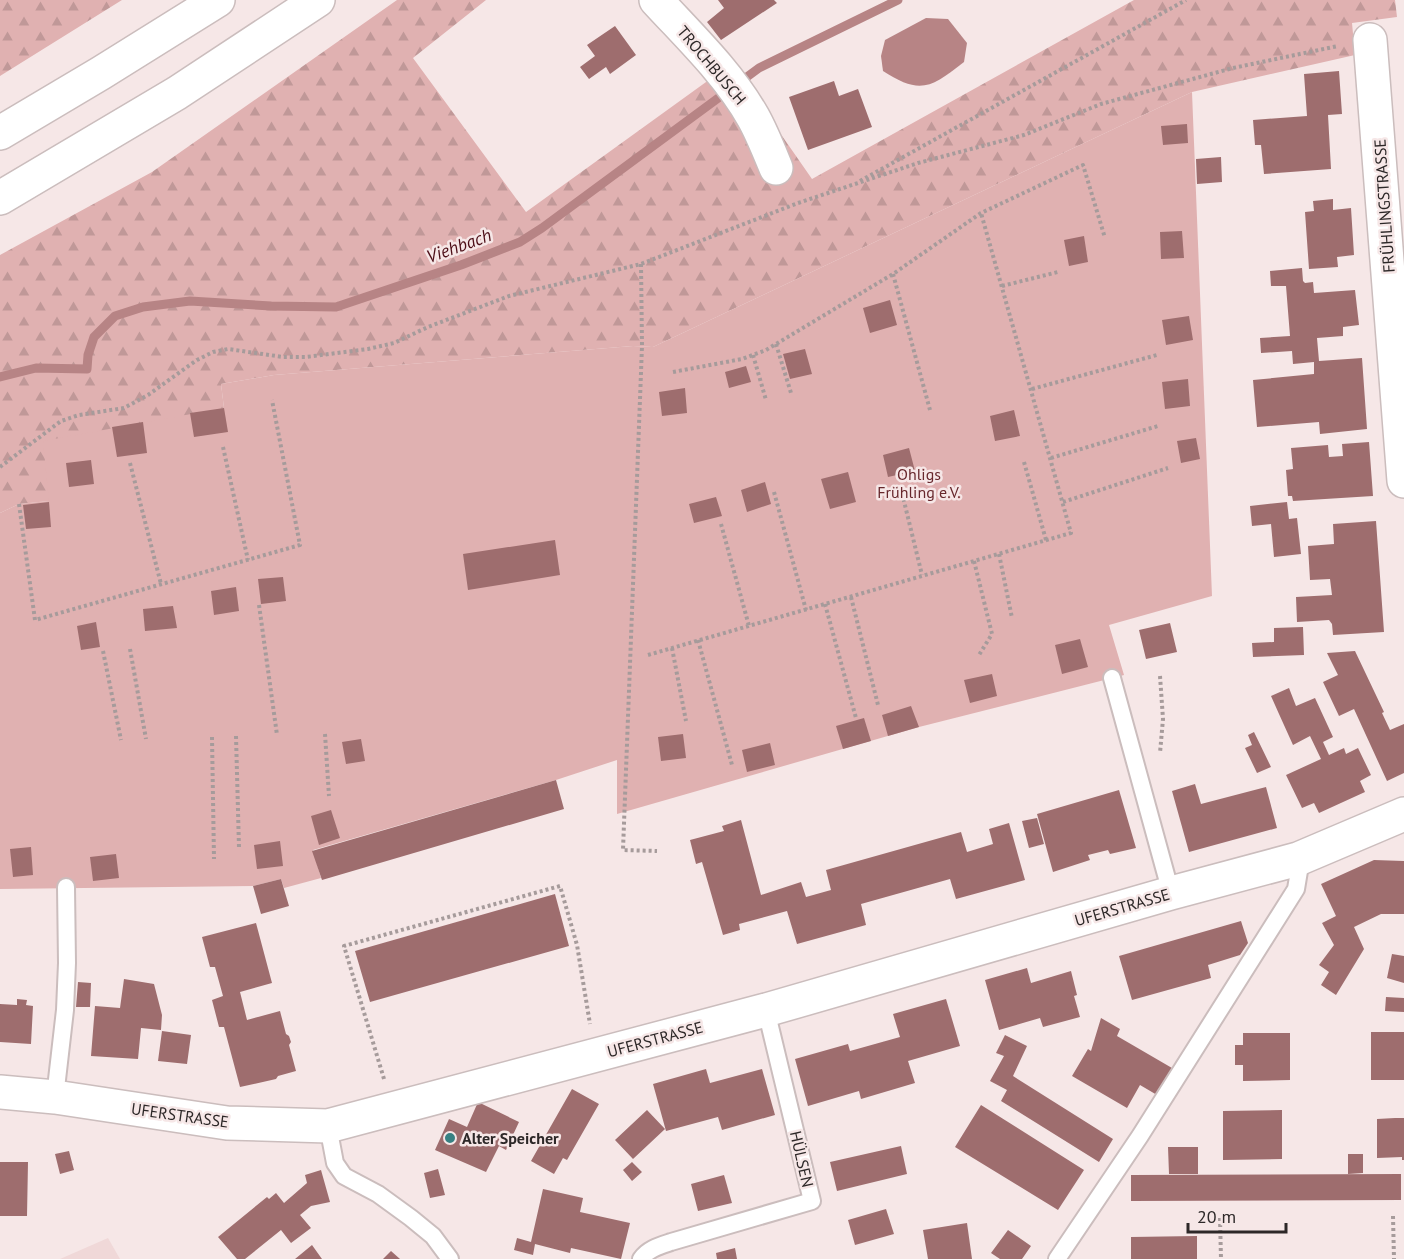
<svg xmlns="http://www.w3.org/2000/svg" width="1404" height="1259" font-family="'PT Sans',sans-serif">
  <style>
    .built { fill: #f0d8d8 }
    .forest { fill: url(#forest-firs) }
    .garden { fill: #e0b1b1 }
    .water { fill: #b78485 }
    .lines { fill: none; stroke-linecap: round; stroke-linejoin: round }
    .stream { stroke: #b78485; stroke-width: 9 }
    .building { fill: #9e6d6e }
    .lane-casing { stroke: #cbbdbd; stroke-width: 20 }
    .street-casing { stroke: #cbbdbd; stroke-width: 36 }
    .highway-casing { stroke: #cbbdbd; stroke-width: 36 }
    .path { stroke: #a69b9b; stroke-width: 4; stroke-dasharray: 3 3; stroke-linecap: butt }
    .lane { stroke: #fff; stroke-width: 16 }
    .street { stroke: #fff; stroke-width: 33 }
    .highway { stroke: #fff; stroke-width: 33 }
    .poi-dot { fill: #388183; stroke: #f6e7e7; stroke-width: 2 }
    .labels { text-anchor: middle; stroke-width: 5; stroke-linejoin: round; paint-order: stroke }
    .street-label { font-size: 16px; fill: #2d2828; stroke: #f6e7e7 }
    .park-label { font-size: 16px; fill: #67272c; stroke: #f6e7e7 }
    .poi-label { font-size: 16px; font-weight: bold; fill: #2d2828; stroke: #f6e7e7; text-anchor: start }
    .water-label { font-size: 18px; font-style: italic; fill: #4d0e17; stroke: #f6e7e7 }
  </style>
  <defs>
    <pattern id="forest-firs" width="22" height="20" patternUnits="userSpaceOnUse" patternTransform="scale(1.5)"><rect width="22" height="20" fill="#e0b1b1"/><path d="M5 1l3.5 6h-7zM16 11l3.5 6h-7z" fill="#c09898"/></pattern>
  </defs>
  <rect width="100%" height="100%" fill="#f6e7e7"/>
  <!-- built -->
  <path class="built" d="M108 1238 120 1259H60Z"/>
  <!-- forest -->
  <path class="forest" d="M0 0H122L0 76Z
    M397 0H486L413 58 526 212 713 77 771 120 812 179 1134 0H1395L1397 17 1352 23 1355 55 1192 92 653 347 633 346 274 375 221 384 224 408 49 501 19 504 0 513V255L152 172Z"/>
  <!-- garden -->
  <path class="garden" d="M1192 92 1212 596 1109 625 1124 675 919 727 617 814V760L556 780 313 850 321 878 284 888 281 879 253 886 0 889V513L19 504 49 501 43 441 224 408 221 384 274 375 633 346 653 347Z"/>
  <!-- water -->
  <path class="water" d="M926 18 948 19 967 43 964 62C931 88 920 95 883 71L881 56 885 40Z"/>
  <g class="lines">
    <!-- stream -->
    <path class="stream" d="M0 377 36 368 87 369 88 355 94 337 115 316 143 307 190 301 271 306 336 307 461 265 520 242 542 228 759 68 898 0"/>
  </g>
  <!-- building -->
  <path class="building" d="M718 0H774L777 3 721 40 707 22 724 8Z
    M615 26 636 55 610 74 606 67 589 79 580 67 595 56 587 45Z
    M1339 71 1342 114 1328 115 1331 169 1264 174 1261 145H1255L1253 120 1307 116 1304 74Z
    M834 81 839 96 858 89 872 127 808 150 789 97Z
    M1187 124 1188 143 1163 145 1161 126Z
    M1221 157 1222 182 1197 184 1196 159Z
    M1333 199V210L1351 208 1354 255 1337 257 1338 267 1309 269 1305 212 1314 211 1313 201Z
    M1182 231 1184 258 1161 259 1160 232Z
    M1084 236 1088 262 1069 266 1064 240Z
    M1302 268 1303 281 1305 283 1313 282 1314 293 1355 290 1359 325 1343 327V336L1317 338 1319 361 1362 358 1367 429 1320 434 1319 422 1257 427 1253 380 1314 374V362L1293 364 1292 351 1261 353 1260 338 1290 336 1286 286H1271L1270 271Z
    M890 300 897 325 870 333 863 308Z
    M1189 316 1193 340 1166 345 1162 320Z
    M805 349 812 374 790 379 783 354Z
    M746 366 751 382 729 388 725 372Z
    M1188 379 1190 406 1165 409 1162 382Z
    M685 388 687 413 662 416 659 392Z
    M224 408 228 432 194 437 190 413Z
    M1014 410 1020 436 995 441 990 416Z
    M143 422 147 453 117 457 112 427Z
    M1196 438 1200 459 1181 463 1177 441Z
    M1369 442 1373 496 1293 501 1292 496H1288L1286 470 1293 469 1291 448 1328 445 1329 457 1343 456 1342 444Z
    M909 448 915 471 888 477 883 455Z
    M91 460 94 484 69 487 66 463Z
    M848 472 856 502 830 509 821 479Z
    M765 482 771 504 747 512 741 490Z
    M716 497 722 516 694 523 689 504Z
    M49 502 51 527 26 529 23 505Z
    M1287 502 1289 519 1297 518 1301 554 1274 557 1271 524 1252 526 1250 506Z
    M1376 521 1384 632 1333 635 1332 624 1329 620 1297 622 1296 597 1332 595 1330 579 1310 580 1308 546 1334 544 1333 524Z
    M555 540 560 575 468 590 463 554Z
    M283 577 286 601 261 604 258 579Z
    M236 587 239 611 214 615 211 591Z
    M173 606 177 628 145 631 143 609Z
    M96 622 100 647 81 650 77 626Z
    M1170 623 1177 652 1146 659 1139 630Z
    M1303 627 1304 655 1253 657 1252 643 1274 642V628Z
    M1080 639 1088 667 1062 674 1055 645Z
    M1355 651 1384 712 1382 713 1390 730 1404 724V773L1387 781 1354 709 1339 716 1323 682 1338 675 1327 653Z
    M992 674 997 696 970 703 964 680Z
    M1289 688 1296 706 1315 698 1333 737 1323 742 1329 755 1344 748 1346 754 1358 748 1371 775 1360 781 1365 792 1319 813 1314 803 1302 808 1286 775 1321 759 1310 736 1293 745 1279 714 1271 696Z
    M911 706 919 727 888 736 882 715Z
    M864 718 871 741 843 749 836 726Z
    M1254 732 1271 767 1257 773 1245 748 1252 745 1248 735Z
    M683 734 686 758 661 761 658 737Z
    M361 739 365 761 346 764 342 742Z
    M770 743 775 765 747 772 742 750Z
    M556 780 564 809 322 880 312 851Z
    M1195 784 1201 804 1266 787 1277 828 1189 852 1172 791Z
    M1119 790 1136 848 1110 854 1108 850 1088 855 1090 860 1053 872 1037 814Z
    M331 810 340 838 319 845 311 816Z
    M1037 818 1044 844 1029 848 1022 821Z
    M741 820 761 895 801 882 806 897 831 890 826 870 961 832 967 852 993 844 989 829 1009 823 1025 880 956 899 950 879 861 904 866 925 797 944 787 911 739 924 740 930 723 935 702 862 696 864 690 840 724 831 722 826Z
    M280 841 283 866 257 869 254 845Z
    M31 847 33 875 13 877 10 849Z
    M116 854 119 878 93 881 90 857Z
    M1374 860 1404 861V914H1381L1354 927 1364 949 1336 995 1321 985 1329 972 1319 965 1334 945 1322 923 1336 916 1321 884Z
    M281 879 289 906 261 914 253 886Z
    M555 894 569 946 370 1002 355 951Z
    M1241 921 1248 943 1240 955 1208 965 1211 978 1132 1000 1119 956Z
    M256 923 272 983 240 992 247 1020 280 1011 286 1034 289 1036 291 1042 289 1045 296 1071 278 1076 276 1079 240 1087 224 1027H219L212 1000 223 996 215 967H210L202 937Z
    M1392 954 1404 956V983L1387 978Z
    M1027 968 1031 983 1071 971 1077 995 1074 996 1080 1017 1043 1027 1040 1018 999 1030 985 980Z
    M124 979 154 984 162 1015 161 1030 141 1028 138 1059 91 1056 95 1006 120 1008Z
    M78 982 91 983 90 1007H76Z
    M1386 997 1404 998V1012L1385 1011Z
    M17 999 27 1000 26 1005 33 1006 31 1044 0 1042V1004L17 1005Z
    M946 999 960 1046 908 1061 915 1083 861 1099 859 1091 808 1106 795 1059 848 1044 850 1051 900 1037 893 1014Z
    M1101 1018 1120 1029 1117 1036 1172 1068 1157 1095 1140 1085 1127 1108 1072 1076 1088 1049 1091 1051Z
    M162 1031 191 1035 187 1064 158 1061Z
    M1371 1032H1404V1080H1371Z
    M1243 1033H1290V1080L1243 1081V1065H1235V1045H1243Z
    M1005 1035 1027 1046 1013 1076 1113 1139 1099 1162 1001 1101 1007 1090 990 1081 1004 1056 996 1053Z
    M706 1069 710 1083 762 1069 775 1115 722 1130 718 1117 666 1131 653 1084Z
    M572 1089 599 1104 567 1160 563 1158 554 1174 531 1161Z
    M478 1102 519 1122 506 1150 499 1146 486 1172 435 1150 449 1119 467 1127Z
    M981 1105 1084 1170 1058 1210 955 1147Z
    M647 1110 665 1129 633 1159 615 1140Z
    M1282 1110V1159L1223 1160V1111Z
    M1395 1118H1404V1160H1402V1157L1377 1158V1119Z
    M901 1146 907 1174 837 1191 830 1162Z
    M1168 1147H1198V1174H1169Z
    M69 1151 74 1170 60 1174 55 1154Z
    M1348 1154H1363V1173L1348 1174Z
    M0 1162H28L27 1216H0Z
    M632 1162 642 1172 632 1181 623 1170Z
    M438 1169 445 1195 430 1198 424 1173Z
    M321 1170 330 1202 311 1206 300 1215 311 1228 291 1243 281 1230 245 1259H237L218 1237 267 1197 269 1199 276 1193 284 1203 307 1183 305 1175Z
    M1401 1174V1200L1131 1201V1175Z
    M724 1175 732 1203 698 1211 691 1184Z
    M543 1189 583 1198 580 1212 630 1223 621 1259 571 1248 570 1253 535 1244 533 1255 514 1250 517 1238 531 1242Z
    M886 1209 894 1234 855 1245 848 1220Z
    M967 1223 972 1259H928L923 1230Z
    M1008 1230 1031 1246 1022 1259H1000L991 1253Z
    M1197 1236V1259H1131V1237Z
    M312 1245 322 1259H295Z
    M735 1248 737 1259H717L716 1253Z
    M391 1251 400 1259H383Z"/>
  <g class="lines">
    <defs>
      <path id="lane" d="M1112 678 1171 893
        M55 1097 65 1010 67 963 66 887
        M328 1126 335 1163 344 1176 378 1194 411 1218 433 1236 450 1259
        M641 1259C648 1249 659 1246 671 1242L812 1201 766 1010
        M1057 1259 1140 1136 1296 889 1299 871 1298 859"/>
      <path id="street" d="M656 0C690 37 728 73 753 117 762 133 769 151 776 168
        M1370 40 1404 481
        M0 1092 55 1097 227 1123 328 1126 766 1010 1171 893 1298 859 1404 814"/>
      <path id="highway" d="M0 133 101 73 218 0
        M0 198 177 93 318 0"/>
    </defs>
    <!-- lane casing -->
    <use href="#lane" class="lane-casing"/>
    <!-- street casing -->
    <use href="#street" class="street-casing"/>
    <!-- highway casing -->
    <use href="#highway" class="highway-casing"/>
    <!-- path -->
    <path class="path" d="M860 181 1186 0
      M641 264 642 346 623 850 657 851
      M893 274 930 410
      M1002 286 1058 272
      M776 344 791 393
      M753 355 766 400
      M673 372 742 359 766 350 893 274 981 213 1083 165 1105 238
      M1032 389 1157 355
      M223 447 248 560
      M1051 458 1158 426
      M1024 462 1046 540
      M130 463 161 584
      M0 467 61 421 79 415 124 408 148 395 197 360 213 352 228 349 283 357H306L368 349 394 343 428 327 509 296 641 264 798 203 918 163 1024 135 1101 104 1233 68 1338 46
      M774 492 806 610
      M902 493 922 575
      M1063 502 1168 468
      M19 504 35 620 300 545 272 400
      M721 524 749 626
      M999 554 1012 618
      M974 561 992 634 979 655
      M851 597 878 705
      M825 604 856 718
      M259 605 277 735
      M698 640 732 765
      M672 648 686 721
      M130 649 146 739
      M103 651 121 740
      M648 655 1071 533 981 213
      M1160 676 1163 719 1160 753
      M325 734 329 796
      M236 736 239 848
      M212 737 214 859
      M384 1079 344 946 560 886 577 945 590 1024
      M1393 1216 1394 1259
      M1220 1218 1221 1259"/>
    <!-- lane -->
    <use href="#lane" class="lane"/>
    <!-- street -->
    <use href="#street" class="street"/>
    <!-- highway -->
    <use href="#highway" class="highway"/>
  </g>
  <!-- markers -->
  <circle class="poi-dot" cx="450" cy="1138" r="6"/>
  <g class="labels">
    <!-- street labels -->
    <g class="street-label">
      <text transform="translate(712 65) rotate(50)" y="6">TROCHBUSCH</text>
      <text transform="translate(1384 206) rotate(-94)" y="6">FRÜHLINGSTRASSE</text>
      <text transform="translate(1122 907) rotate(-16)" y="6">UFERSTRASSE</text>
      <text transform="translate(655 1039) rotate(-15)" y="6">UFERSTRASSE</text>
      <text transform="translate(180 1115) rotate(8)" y="6">UFERSTRASSE</text>
      <text transform="translate(802 1159) rotate(77)" y="6">HÜLSEN</text>
    </g>
    <!-- park labels -->
    <g class="park-label">
      <text x="919" y="480">Ohligs<tspan x="919" dy="18">Frühling e.V.</tspan></text>
    </g>
    <!-- poi labels -->
    <g class="poi-label">
      <text x="462" y="1144">Alter Speicher</text>
    </g>
    <!-- water labels -->
    <g class="water-label">
      <text transform="translate(459 246) rotate(-20)" y="6">Viehbach</text>
    </g>
  </g>
  <!-- scale -->
  <path d="M1188 1223v9h98v-9" fill="none" stroke="#2d2828" stroke-width="3"/>
  <text x="1197" y="1223" font-size="18" fill="#2d2828" stroke="#f6e7e7" stroke-width="4.5" paint-order="stroke">20 m</text>
</svg>
